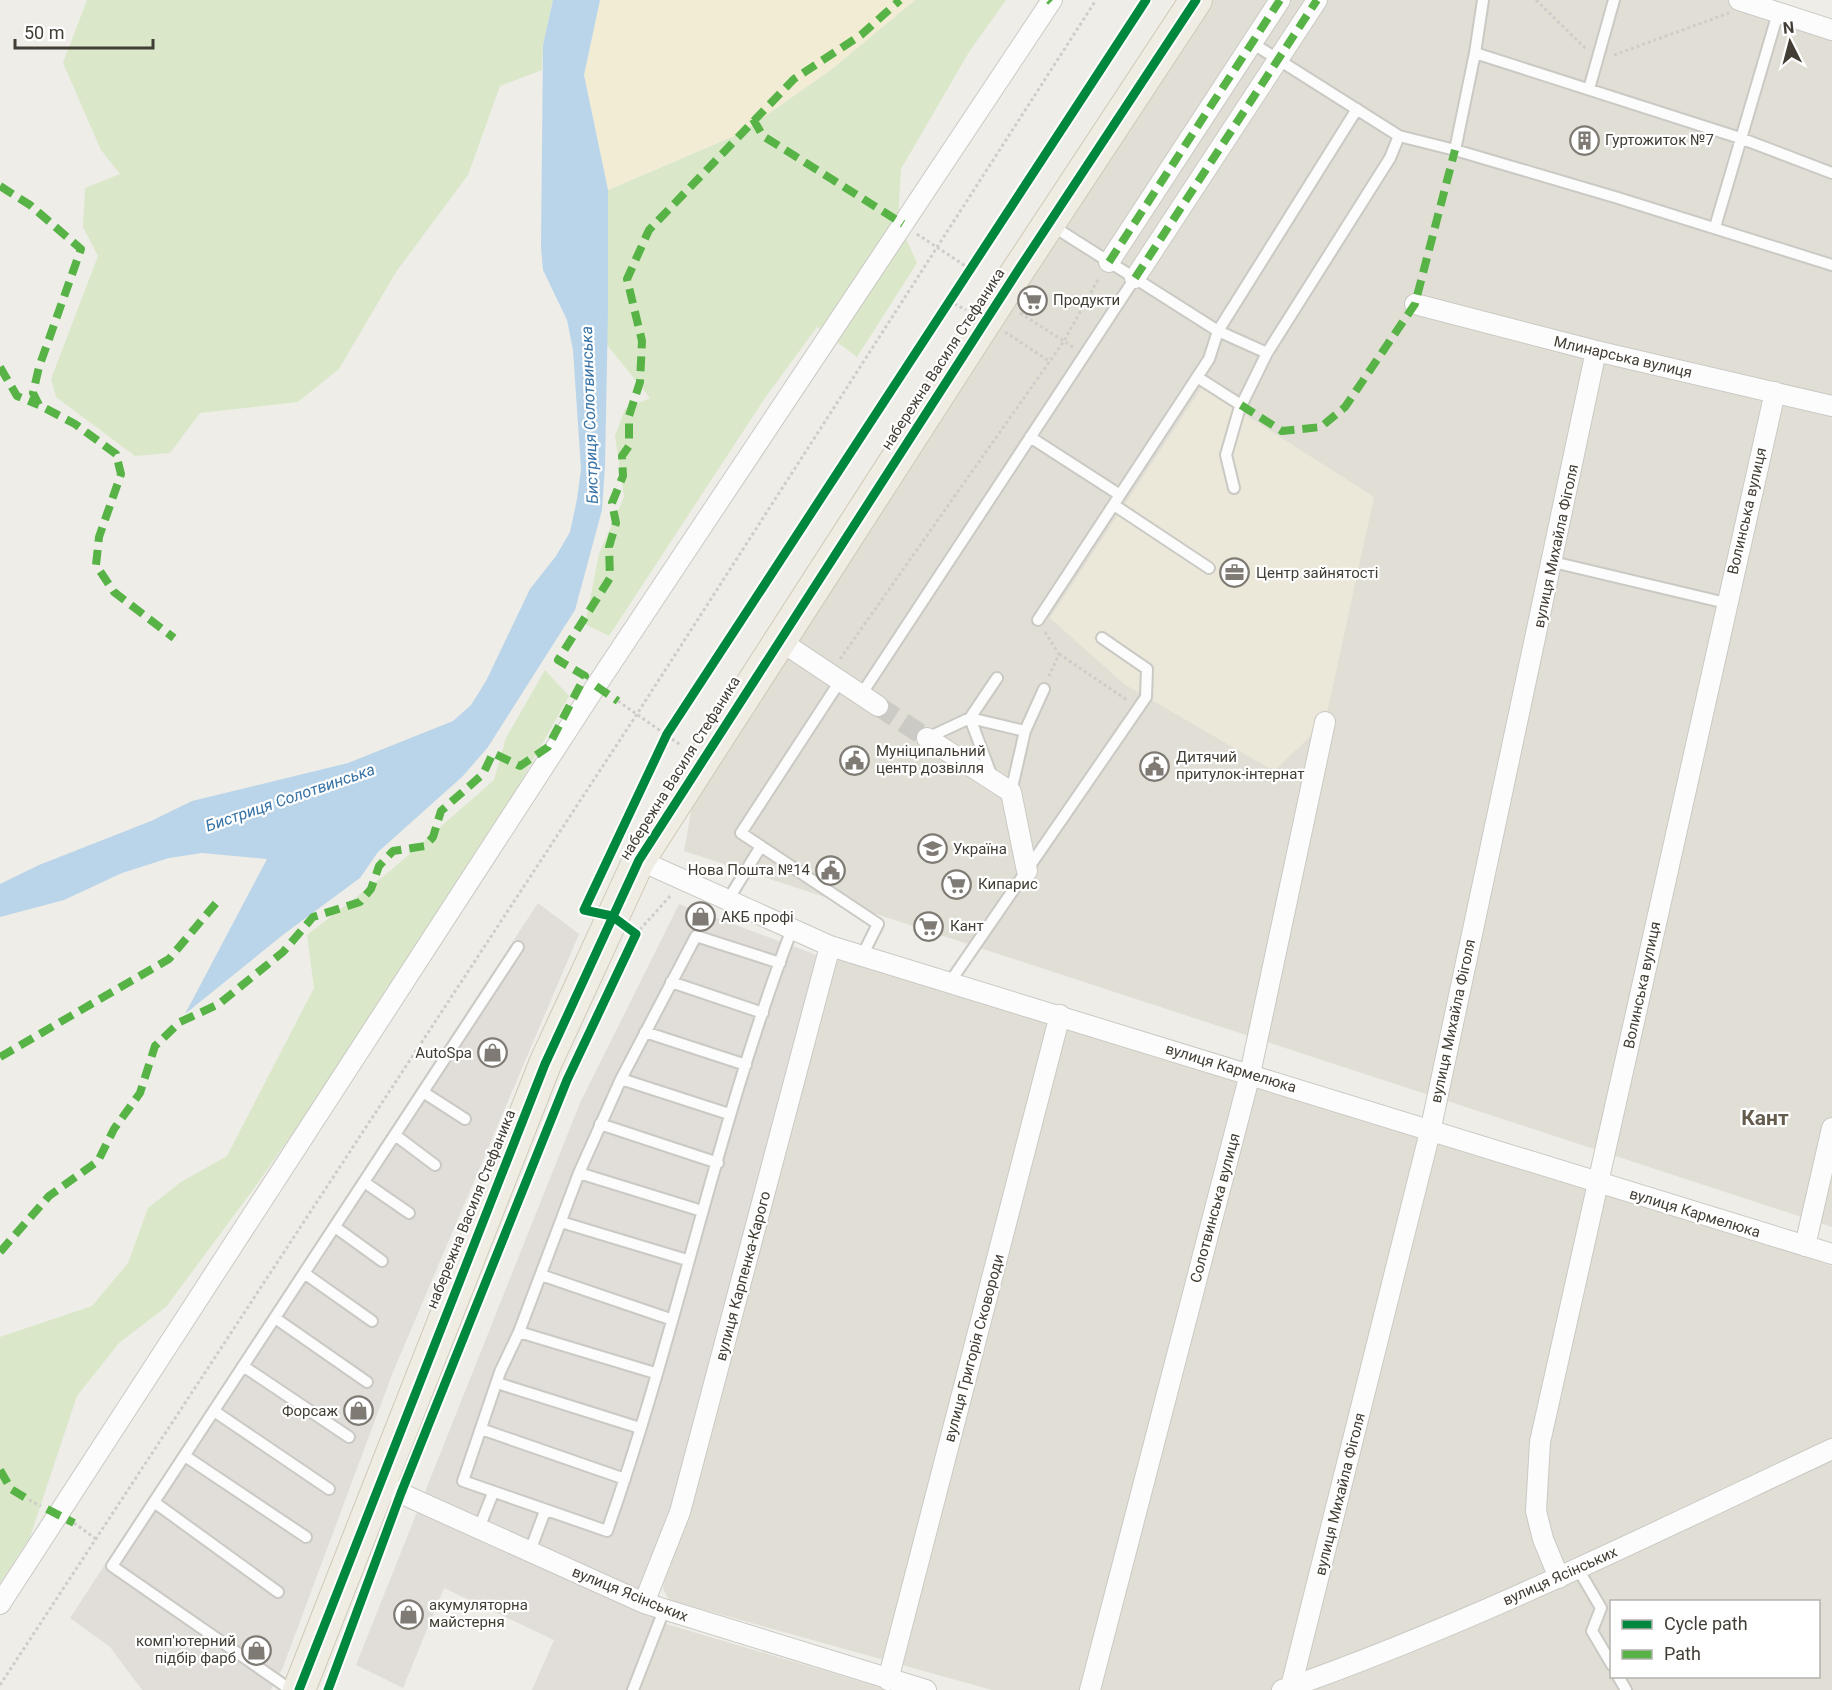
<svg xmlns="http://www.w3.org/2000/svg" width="1832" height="1690" font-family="Roboto,sans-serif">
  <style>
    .residential { fill: #e1dfd5; fill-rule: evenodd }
    .industrial { fill: #e1ded9 }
    .education { fill: #ebe8da }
    .green { fill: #dae8c9 }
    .sand { fill: #f1ecd3 }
    .water { fill: #bad5e9 }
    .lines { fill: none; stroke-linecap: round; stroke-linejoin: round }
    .street-tunnel { stroke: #cccac4; stroke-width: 20; stroke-dasharray: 20 10; stroke-linecap: butt }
    .lane-casing { stroke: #cac9c4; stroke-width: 14 }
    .street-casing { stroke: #cac9c4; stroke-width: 22 }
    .primary-casing { stroke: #cfc9b6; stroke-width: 34 }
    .path { stroke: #cfcdca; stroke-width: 3; stroke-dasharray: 3 3; stroke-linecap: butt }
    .lane { stroke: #fcfcfc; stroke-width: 10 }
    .street { stroke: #fcfcfc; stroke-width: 20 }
    .primary { stroke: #efece3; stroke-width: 32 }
    .quiet { stroke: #57b346; stroke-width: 8; stroke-dasharray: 15 8; stroke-linecap: butt }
    .cycleway-casing { stroke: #fff; stroke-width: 13 }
    .cycleway { stroke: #00873e; stroke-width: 9 }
    .labels { text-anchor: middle; stroke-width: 4.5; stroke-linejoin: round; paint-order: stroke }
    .poi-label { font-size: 15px; fill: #433e35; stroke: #fff; text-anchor: start }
    .street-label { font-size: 15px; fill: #433e35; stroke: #fff }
    .water-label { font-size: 16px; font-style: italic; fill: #3773a6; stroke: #fff }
    .district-label { font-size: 21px; font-weight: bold; fill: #655c4d; stroke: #fff }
  </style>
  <rect width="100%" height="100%" fill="#eeede8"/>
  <!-- residential -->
  <path class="residential" d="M1176 0H1739L1832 32V1227L684 851 700 761 779 640Z
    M835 954 1608 1193 1832 1266V1690H992L669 1600 663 1589 664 1578ZM1612 1602H1818V1676H1612Z
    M663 1623 889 1690H637Z"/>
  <!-- industrial -->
  <path class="industrial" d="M538 903 579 934 393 1372 283 1667 271 1690H142L110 1647 70 1618Z
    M679 904 817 955 796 1047 670 1512 642 1592 657 1615 626 1690H532L554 1640 444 1588 403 1688 356 1665 580 1103Z"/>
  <!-- education -->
  <path class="education" d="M1202 387 1374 497 1325 722 1274 771 1124 684 1050 618Z"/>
  <!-- green -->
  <path class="green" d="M87 0H553L543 45 542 70 500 86 468 175 396 272 339 369 298 402 200 413 170 453 135 456 56 397 51 379 98 256 83 227 85 188 120 174 101 150 63 63Z
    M915 0H1006L969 52 901 169 898 221 917 263 857 357 817 327 765 398 609 636 585 624 599 554 624 497 615 436 625 409 650 398 607 345 608 190 741 133 832 69Z
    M545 670 569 696 487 842 398 982 255 1187 166 1307 119 1343 77 1396 30 1537 0 1583V1337L92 1306 128 1263 148 1208 181 1182 227 1156 314 988 307 935 390 871 494 780 506 738Z"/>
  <!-- sand -->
  <path class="sand" d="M600 0H915L832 69 741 133 608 190 584 75Z"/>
  <!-- water -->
  <path class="water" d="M553 0H600L584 75 608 190V311L605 466 602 510 575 610 488 747 463 776 378 852 360 878 284 934 185 1014 267 859 202 853 169 858 122 873 64 900 0 917V884L39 865 151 821 192 801 348 763 453 721 471 705 486 681 530 589 556 556 570 532 577 499 581 469 573 350 567 320 543 270 541 247 543 45Z"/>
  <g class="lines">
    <!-- street-tunnel -->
    <path class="street-tunnel" d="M878 706 927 738"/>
    <defs>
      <path id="lane" d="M1252 43 1399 136 1455 150 1618 198 1832 265
        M1475 53 1740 138 1832 173
        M1589 89 1614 0
        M1455 150 1475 53 1483 0
        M1051 225 1218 331 1267 353
        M1715 227 1778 13
        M1197 377 1241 405
        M1030 437 1120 495
        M1234 488 1226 455 1239 410 1267 353 1390 158 1399 136
        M1114 505 1209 568
        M1553 562 1726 603
        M1038 620 1209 359 1218 331 1357 109
        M840 681 741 833 878 924 862 956
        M861 695 1135 278
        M927 738 970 718 1025 731
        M992 777 970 718 997 678
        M1011 792 1025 731 1044 689
        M728 900 761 846
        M780 963 696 936 621 1079 579 1173 519 1332 500 1372 463 1481 607 1531C677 1333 717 1125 792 929
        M671 982 763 1013
        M950 982 1146 697 1147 669 1102 638
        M645 1032 746 1065
        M621 1079 729 1114
        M423 1092 465 1119
        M600 1124 718 1163
        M395 1135 435 1165
        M579 1173 702 1211
        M364 1182 409 1213
        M561 1222 687 1260
        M335 1227 382 1261
        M304 1273 372 1321
        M541 1275 670 1319
        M275 1318 367 1382
        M519 1332 655 1373
        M243 1366 349 1437
        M497 1383 640 1428
        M214 1411 329 1489
        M481 1429 625 1479
        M185 1456 306 1537
        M154 1502 278 1592
        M479 1528 493 1493
        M530 1551 545 1511
        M1578 1569 1601 1608 1592 1631 1612 1665
        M1618 1676 1626 1690
        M291 1690 112 1566 518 947
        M633 1690 664 1610"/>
      <path id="street" d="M1739 0 1832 30
        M1109 262 1280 0
        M1135 278 1317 0
        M1415 304 1596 351 1832 406
        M779 640 878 706
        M927 738 1011 792 1027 871
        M639 860 830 946 1832 1254
        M1805 1246 1832 1128
        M378 1483 644 1603 926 1690
        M1559 1578 1543 1539 1536 1511 1540 1442 1775 392
        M644 1603 680 1512 830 946
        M0 1604 596 686 1052 0
        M888 1680 1060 1015
        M1291 1687 1430 1132 1596 351
        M1090 1690 1250 1074 1325 722
        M1282 1690C1471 1624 1651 1534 1832 1449"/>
      <path id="primary" d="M299 1690 545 1064 639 860 1019 269 1196 0"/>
    </defs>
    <!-- lane casing -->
    <use href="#lane" class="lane-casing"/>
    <!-- street casing -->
    <use href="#street" class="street-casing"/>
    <!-- primary casing -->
    <use href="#primary" class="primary-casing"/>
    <!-- path -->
    <path class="path" d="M1536 0 1586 49
      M1614 55 1729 13
      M917 234 970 269
      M949 301 966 310
      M1020 313 1073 347
      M1005 332 1049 361
      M1045 632 1059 654 1049 676
      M1059 654 1127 700
      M840 659 1064 341 1099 278
      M618 701 682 746
      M636 934 671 895
      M29 1500 41 1506
      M74 1523 96 1539
      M0 1685 637 714 1096 0"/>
    <!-- lane -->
    <use href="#lane" class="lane"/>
    <!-- street -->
    <use href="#street" class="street"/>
    <!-- primary -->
    <use href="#primary" class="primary"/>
    <!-- quiet -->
    <path class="quiet" d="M1049 0 1051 2
      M753 119 763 136 903 224
      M0 186 30 205 81 249 39 367 33 393 39 405 75 424 116 454 121 474 99 537 96 565 114 592 174 638
      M1109 262 1280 0
      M1135 278 1317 0
      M0 367 17 396 39 405
      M1241 405 1282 431 1321 427 1345 407 1415 304 1455 150
      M596 686 618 701
      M0 1057 169 959 217 902
      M0 1252 49 1196 98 1161 114 1129 140 1093 155 1046 180 1022 219 1004 283 952 313 917 360 902 371 889 379 866 393 851 425 846 433 837 441 811 483 774 493 753 520 766 548 747 585 676 558 660 610 578 609 547 616 523 612 503 623 476 622 456 629 446V416L640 382 642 341 627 279 649 230 794 79 861 35 900 0
      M0 1470 11 1489 29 1500
      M47 1509 74 1523"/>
    <defs>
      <path id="cycleway" d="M299 1690 545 1064 639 860 1019 269 1196 0
        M328 1690 401 1493 567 1080 636 934 612 916 584 910 667 734 1146 0"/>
    </defs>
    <!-- cycleway casing -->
    <use href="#cycleway" class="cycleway-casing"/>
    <!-- cycleway -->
    <use href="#cycleway" class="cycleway"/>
  </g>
  <!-- icons -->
  <defs>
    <symbol id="building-ring" viewBox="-11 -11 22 22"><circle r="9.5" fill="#fff" stroke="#7f7b74" stroke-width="1.5"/><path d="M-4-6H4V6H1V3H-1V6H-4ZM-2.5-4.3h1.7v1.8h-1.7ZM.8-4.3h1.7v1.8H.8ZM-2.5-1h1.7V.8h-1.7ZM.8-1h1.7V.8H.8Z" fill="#7f7b74"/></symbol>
    <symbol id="supermarket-ring" viewBox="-11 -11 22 22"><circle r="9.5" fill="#fff" stroke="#7f7b74" stroke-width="1.5"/><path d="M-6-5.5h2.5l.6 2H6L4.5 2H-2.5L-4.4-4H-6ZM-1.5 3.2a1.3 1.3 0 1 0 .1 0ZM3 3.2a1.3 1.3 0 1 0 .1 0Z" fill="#7f7b74"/></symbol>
    <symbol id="office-ring" viewBox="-11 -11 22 22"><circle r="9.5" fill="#fff" stroke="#7f7b74" stroke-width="1.5"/><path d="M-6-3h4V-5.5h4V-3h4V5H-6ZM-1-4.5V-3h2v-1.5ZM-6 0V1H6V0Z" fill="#7f7b74"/></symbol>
    <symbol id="civic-ring" viewBox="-11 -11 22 22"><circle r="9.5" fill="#fff" stroke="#7f7b74" stroke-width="1.5"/><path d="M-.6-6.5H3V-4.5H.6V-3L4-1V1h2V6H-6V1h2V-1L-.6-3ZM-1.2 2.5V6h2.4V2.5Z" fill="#7f7b74"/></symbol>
    <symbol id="university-ring" viewBox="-11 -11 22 22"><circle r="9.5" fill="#fff" stroke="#7f7b74" stroke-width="1.5"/><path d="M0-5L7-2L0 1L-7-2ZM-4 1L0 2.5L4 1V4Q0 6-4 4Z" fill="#7f7b74"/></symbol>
    <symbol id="shop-ring" viewBox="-11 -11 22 22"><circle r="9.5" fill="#fff" stroke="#7f7b74" stroke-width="1.5"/><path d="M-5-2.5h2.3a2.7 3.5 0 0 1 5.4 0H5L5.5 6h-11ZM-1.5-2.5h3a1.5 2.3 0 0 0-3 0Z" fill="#7f7b74"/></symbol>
  </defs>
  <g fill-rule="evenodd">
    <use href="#building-ring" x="1568" y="124" width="33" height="33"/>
    <use href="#supermarket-ring" x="1016" y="284" width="33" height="33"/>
    <use href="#office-ring" x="1218" y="556" width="33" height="33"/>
    <use href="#civic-ring" x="838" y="744" width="33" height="33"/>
    <use href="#civic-ring" x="1138" y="750" width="33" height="33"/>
    <use href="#university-ring" x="916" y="832" width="33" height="33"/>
    <use href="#civic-ring" x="814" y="854" width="33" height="33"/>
    <use href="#supermarket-ring" x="940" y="868" width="33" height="33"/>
    <use href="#shop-ring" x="684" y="900" width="33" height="33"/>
    <use href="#supermarket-ring" x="912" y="910" width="33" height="33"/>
    <use href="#shop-ring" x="476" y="1036" width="33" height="33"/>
    <use href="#shop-ring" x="342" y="1394" width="33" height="33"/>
    <use href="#shop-ring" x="392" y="1598" width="33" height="33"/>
    <use href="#shop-ring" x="240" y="1634" width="33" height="33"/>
  </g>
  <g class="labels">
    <!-- poi labels -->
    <g class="poi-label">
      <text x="1605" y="145">Гуртожиток №7</text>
      <text x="1053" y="305">Продукти</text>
      <text x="1256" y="578">Центр зайнятості</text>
      <text x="876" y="756">Муніципальний<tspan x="876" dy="17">центр дозвілля</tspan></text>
      <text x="1176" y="762">Дитячий<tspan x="1176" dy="17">притулок-інтернат</tspan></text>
      <text x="953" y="854">Україна</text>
      <text x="810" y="875" text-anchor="end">Нова Пошта №14</text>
      <text x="978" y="889">Кипарис</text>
      <text x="721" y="922">АКБ профі</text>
      <text x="950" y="931">Кант</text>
      <text x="472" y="1058" text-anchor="end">AutoSpa</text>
      <text x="338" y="1416" text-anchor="end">Форсаж</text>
      <text x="429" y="1610">акумуляторна<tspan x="429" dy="17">майстерня</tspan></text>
      <text x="236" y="1646" text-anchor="end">комп'ютерний<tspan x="236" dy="17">підбір фарб</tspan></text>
    </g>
    <!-- street labels -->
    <g class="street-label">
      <text transform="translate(1623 357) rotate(13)" y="5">Млинарська вулиця</text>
      <text transform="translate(943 359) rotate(-57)" y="5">набережна Василя Стефаника</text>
      <text transform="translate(1747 511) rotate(-77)" y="5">Волинська вулиця</text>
      <text transform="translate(1556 546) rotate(-78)" y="5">вулиця Михайла Фіголя</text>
      <text transform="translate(680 768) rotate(-58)" y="5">набережна Василя Стефаника</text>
      <text transform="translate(1642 985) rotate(-78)" y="5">Волинська вулиця</text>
      <text transform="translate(1453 1021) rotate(-78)" y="5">вулиця Михайла Фіголя</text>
      <text transform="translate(1231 1068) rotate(17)" y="5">вулиця Кармелюка</text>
      <text transform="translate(1215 1208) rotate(-75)" y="5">Солотвинська вулиця</text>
      <text transform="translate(471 1209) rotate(-68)" y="5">набережна Василя Стефаника</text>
      <text transform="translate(1695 1213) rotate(17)" y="5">вулиця Кармелюка</text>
      <text transform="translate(743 1276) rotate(-75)" y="5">вулиця Карпенка-Карого</text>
      <text transform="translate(974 1348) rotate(-75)" y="5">вулиця Григорія Сковороди</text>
      <text transform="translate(1340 1494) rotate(-76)" y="5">вулиця Михайла Фіголя</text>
      <text transform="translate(1560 1576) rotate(-24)" y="5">вулиця Ясінських</text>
      <text transform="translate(630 1594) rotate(22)" y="5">вулиця Ясінських</text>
    </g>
    <!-- water labels -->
    <g class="water-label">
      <text transform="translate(589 415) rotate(-92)" y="6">Бистриця Солотвинська</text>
      <text transform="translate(290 797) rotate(-19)" y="6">Бистриця Солотвинська</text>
    </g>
    <!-- district labels -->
    <g class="district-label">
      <text x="1765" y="1125">Кант</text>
    </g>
  </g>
  <!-- legend -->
  <rect x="1610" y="1600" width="210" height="78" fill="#ffffff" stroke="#b4b2ae" stroke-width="1.5"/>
  <rect x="1622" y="1620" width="30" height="9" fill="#00873e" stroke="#b4b2ae" stroke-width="1.5"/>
  <text x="1664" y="1630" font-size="18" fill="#433e35">Cycle path</text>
  <rect x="1622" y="1650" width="30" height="9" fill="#57b346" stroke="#b4b2ae" stroke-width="1.5"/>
  <text x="1664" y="1660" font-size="18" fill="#433e35">Path</text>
  <!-- north arrow -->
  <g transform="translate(1790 42) rotate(354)" stroke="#ffffff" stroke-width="4.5" paint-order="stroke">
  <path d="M0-4.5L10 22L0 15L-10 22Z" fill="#433e35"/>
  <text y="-9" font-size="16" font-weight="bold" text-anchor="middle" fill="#433e35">N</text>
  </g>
  <!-- scale -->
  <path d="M15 39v9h138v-9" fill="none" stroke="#433e35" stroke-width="3"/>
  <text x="24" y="39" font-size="18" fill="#433e35" stroke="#ffffff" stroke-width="4.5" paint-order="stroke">50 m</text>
</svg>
